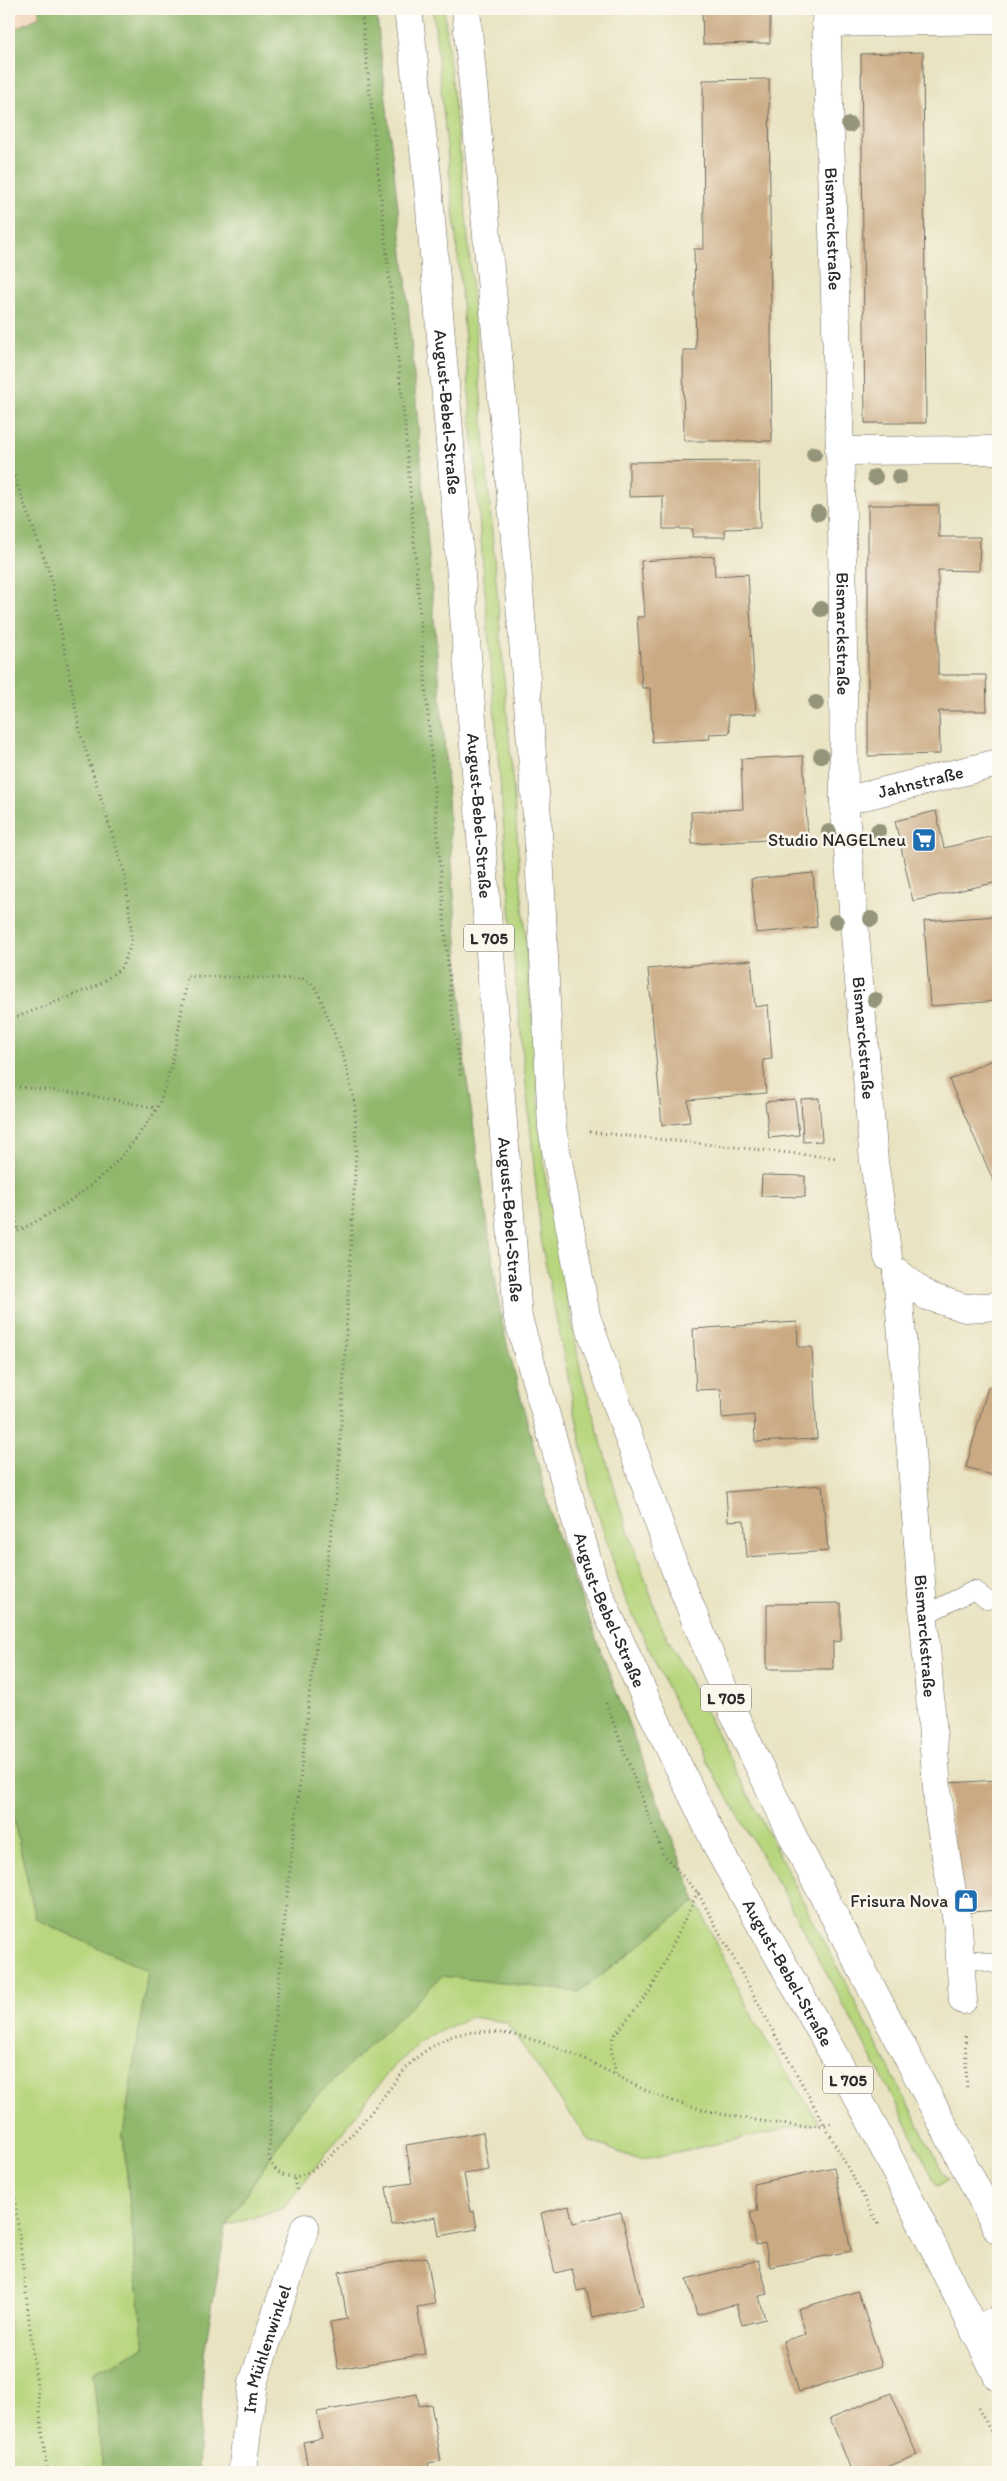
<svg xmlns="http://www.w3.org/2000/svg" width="1007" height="2481" font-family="Itim,sans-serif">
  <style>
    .built { fill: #f2d5bd }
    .green { fill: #b7d67e; stroke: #718054 }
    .forest { fill: #91b76d; stroke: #5e714c }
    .building { fill: #caaa83 }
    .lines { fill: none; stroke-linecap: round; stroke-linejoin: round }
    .lane-casing { stroke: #6e6b60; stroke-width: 19 }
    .street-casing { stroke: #6e6b60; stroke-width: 29 }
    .primary-casing { stroke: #6e6b60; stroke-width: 29 }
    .path { stroke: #6e6b60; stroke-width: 3; stroke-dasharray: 1 4; stroke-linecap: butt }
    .lane { stroke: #fff; stroke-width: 18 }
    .street { stroke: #fff; stroke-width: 28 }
    .primary { stroke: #fff; stroke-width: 28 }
    .tree { fill: #94957a }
    .labels { text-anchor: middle; stroke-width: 5; stroke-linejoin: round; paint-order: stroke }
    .shield { fill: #fbf7ec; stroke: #696865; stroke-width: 1 }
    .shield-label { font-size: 16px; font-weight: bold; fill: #2b2b2b }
    .street-label { font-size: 18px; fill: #2b2b2b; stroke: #fbf7ec }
    .poi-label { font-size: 18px; fill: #2b2b2b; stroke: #fbf7ec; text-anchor: end }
  </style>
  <rect width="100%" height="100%" fill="#fbf7ec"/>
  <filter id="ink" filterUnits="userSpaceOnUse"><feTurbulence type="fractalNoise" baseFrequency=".02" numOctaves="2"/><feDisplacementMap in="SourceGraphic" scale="10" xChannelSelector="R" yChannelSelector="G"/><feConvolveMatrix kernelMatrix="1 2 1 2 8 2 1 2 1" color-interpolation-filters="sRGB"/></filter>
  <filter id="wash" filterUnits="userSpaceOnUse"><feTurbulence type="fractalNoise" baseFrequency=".0096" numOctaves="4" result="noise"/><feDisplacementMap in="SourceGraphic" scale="20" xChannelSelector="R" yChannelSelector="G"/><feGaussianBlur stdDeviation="1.12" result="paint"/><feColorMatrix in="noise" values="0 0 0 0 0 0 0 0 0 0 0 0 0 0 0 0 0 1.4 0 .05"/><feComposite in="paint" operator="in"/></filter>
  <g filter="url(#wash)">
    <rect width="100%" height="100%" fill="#e9e3c2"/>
    <!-- built -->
    <path class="built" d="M9 9H39V17L9 32Z
      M9 606 15 636 9 639Z"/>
    <!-- green -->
    <path class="green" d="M433 9H444L465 202 545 1176 581 1373 620 1507 661 1625 947 2180 937 2186 888 2088 784 1894 682 1719 625 1598 591 1492 542 1247 517 995 460 277Z
      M9 1798 36 1919 148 1971 123 2135 144 2348 93 2373 103 2472H9Z
      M696 1901 757 2026 819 2122 640 2160 589 2141 506 2022 471 2017 427 2037 391 2069 284 2208 226 2226 298 2114 442 1976 579 1992Z"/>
    <!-- forest -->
    <path class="forest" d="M39 9H376L406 280 444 737 465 1067 502 1324 555 1530 696 1901 579 1992 442 1976 298 2114 226 2226 204 2354 198 2472H103L93 2373 144 2348 123 2135 148 1971 36 1919 9 1798V639L15 635 9 606V32L39 17Z"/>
    <g id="blocks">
      <!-- building -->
      <path class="building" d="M702 9H770V43L703 44Z
        M923 52 926 423H865L861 54Z
        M769 79 772 441H684L683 350H696L694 249H704L703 80Z
        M759 461 760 528 725 529V537H692L693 529H663V496L629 497V462Z
        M868 505H939V537H980L979 571 938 570V675H986L987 711H939L940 754 868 756Z
        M714 556 715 576 748 574 756 714 728 715 730 733 709 734 710 739 652 742 650 688H642L637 617H645L641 561Z
        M803 756 808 838 692 844 691 812 743 809 741 759Z
        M936 811 944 848 998 835V882L913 901 895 821Z
        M813 873 817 927 756 933 751 879Z
        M998 916V1001L930 1006 924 921Z
        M751 960 755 1007 768 1005 772 1059 763 1060 766 1093 688 1100 690 1122 662 1125 648 969Z
        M998 1057V1191L949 1080Z
        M819 1098 822 1141 803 1142 801 1099Z
        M795 1099 799 1135 769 1138 765 1102Z
        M762 1175 805 1176V1197L761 1196Z
        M797 1322 798 1347H812L817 1439 755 1442 754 1415 722 1418 721 1389 696 1390 693 1329Z
        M998 1383V1477L966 1467 988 1387Z
        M822 1485 828 1551 747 1557 744 1520 728 1521 726 1492Z
        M841 1603V1641L833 1642V1669H767V1604Z
        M998 1780V1910L958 1913 948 1783Z
        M483 2132 489 2170 464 2174 471 2212 474 2211 477 2229 439 2236 436 2217 392 2225 386 2187 412 2183 406 2145Z
        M834 2167 851 2251 770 2267 765 2243 756 2245 750 2212 758 2211 753 2184Z
        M569 2206 573 2223 621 2212 643 2306 593 2317 586 2289 577 2291 572 2269 555 2273 541 2213Z
        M427 2257 435 2304 417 2307 425 2354 338 2369 330 2322 347 2319 339 2272Z
        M758 2260 768 2294 759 2296 765 2319 742 2325 736 2304 697 2315 687 2279Z
        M858 2291 882 2366 799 2392 783 2341 806 2334 798 2309Z
        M891 2393 917 2455 875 2472H852L830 2418Z
        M417 2394 419 2406 431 2404 441 2461 428 2463 430 2472H328L326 2464 308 2468 303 2442 322 2438 317 2412Z"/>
    </g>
  </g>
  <g filter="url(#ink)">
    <use href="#blocks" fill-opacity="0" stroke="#6e6b60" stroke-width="1"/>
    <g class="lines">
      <defs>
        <path id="lane" d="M925 1615 974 1590 987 1600
          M960 1959 978 1960 998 1965"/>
        <g id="street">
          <path id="s1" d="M826 9 842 516 844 801 874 1162 888 1257"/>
          <path d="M826 23 998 20"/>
          <path d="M839 451 998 450"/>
          <path id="s2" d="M844 801 998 763"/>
          <path id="s3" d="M897 1272 939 1814 958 1928 963 2000"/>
          <path d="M897 1272 927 1296 965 1308 998 1306"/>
          <path id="s4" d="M242 2472 253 2383 305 2227"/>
        </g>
        <g id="primary">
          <path id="s5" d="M408 9 428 185 458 537 518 1318 594 1583 650 1708 720 1852 867 2114 998 2377"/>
          <path d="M466 9 514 527 538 830 552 1128 586 1316 674 1566 731 1708 797 1845 998 2230"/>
          <path d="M975 2332 998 2320"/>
        </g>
      </defs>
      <!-- lane casing -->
      <use href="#lane" class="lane-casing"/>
      <!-- street casing -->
      <use href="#street" class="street-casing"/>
      <!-- primary casing -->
      <use href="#primary" class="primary-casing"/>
      <!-- path -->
      <path class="path" d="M361 9 405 427 451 1002 461 1078
        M9 462 51 577 80 732 125 875 131 926V944L122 967 99 985 9 1020
        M9 1086 77 1093 157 1108
        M590 1132 838 1158
        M9 1183 18 1231
        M9 1236C64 1207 105 1183 141 1131 147 1123 154 1115 158 1106 175 1064 180 1020 187 976L303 979 310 982 317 990 344 1058 355 1104 356 1152 338 1481 310 1690 286 1905 274 2030 269 2158C298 2229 391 2080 414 2060 425 2050 442 2039 456 2035 509 2022 570 2052 616 2075
        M606 1703 663 1854 698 1893 880 2227
        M698 1892 651 1990 613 2037 611 2049 616 2075C663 2103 714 2114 768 2122 789 2125 811 2129 832 2123
        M965 2036 967 2090
        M9 2149 47 2472
        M294 2179 297 2192
        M978 2408 998 2445"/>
      <!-- lane -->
      <use href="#lane" class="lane"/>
      <!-- street -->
      <use href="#street" class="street"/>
      <!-- primary -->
      <use href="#primary" class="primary"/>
    </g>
    <!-- trees -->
    <g class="tree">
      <circle cx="849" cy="125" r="8"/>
      <circle cx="814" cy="454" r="8"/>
      <circle cx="875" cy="477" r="8"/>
      <circle cx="899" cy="477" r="8"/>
      <circle cx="818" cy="513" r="8"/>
      <circle cx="821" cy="609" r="8"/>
      <circle cx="816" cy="703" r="8"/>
      <circle cx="821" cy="756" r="8"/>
      <circle cx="878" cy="831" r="8"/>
      <circle cx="829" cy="832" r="8"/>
      <circle cx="871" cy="919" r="8"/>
      <circle cx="836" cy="922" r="8"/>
      <circle cx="875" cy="1000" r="8"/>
    </g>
  </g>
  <!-- icons -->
  <defs>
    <symbol id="supermarket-square" viewBox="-11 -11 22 22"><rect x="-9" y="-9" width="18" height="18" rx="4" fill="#1f6fb2" stroke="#fbf7ec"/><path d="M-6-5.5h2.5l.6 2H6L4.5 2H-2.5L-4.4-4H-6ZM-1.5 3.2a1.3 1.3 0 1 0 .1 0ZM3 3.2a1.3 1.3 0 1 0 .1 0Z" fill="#fff"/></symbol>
    <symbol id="shop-square" viewBox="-11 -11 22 22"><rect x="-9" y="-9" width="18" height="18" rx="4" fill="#1f6fb2" stroke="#fbf7ec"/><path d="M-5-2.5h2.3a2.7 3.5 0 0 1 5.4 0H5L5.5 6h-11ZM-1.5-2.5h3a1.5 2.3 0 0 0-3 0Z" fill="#fff"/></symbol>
  </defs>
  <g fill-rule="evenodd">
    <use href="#supermarket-square" x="910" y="826" width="28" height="28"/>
    <use href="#shop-square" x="952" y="1887" width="28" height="28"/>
  </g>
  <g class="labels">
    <!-- shield labels -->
    <g class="shield">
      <rect x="464" y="924.5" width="50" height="27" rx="4"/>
      <rect x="701" y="1684.5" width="50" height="27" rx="4"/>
      <rect x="823" y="2066.5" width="50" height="27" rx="4"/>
    </g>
    <g class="shield-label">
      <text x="489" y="944">L 705</text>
      <text x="726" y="1704">L 705</text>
      <text x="848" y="2086">L 705</text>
    </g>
    <!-- street labels -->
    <g class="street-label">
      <text dy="6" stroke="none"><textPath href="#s1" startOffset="220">Bismarckstraße</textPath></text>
      <text dy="6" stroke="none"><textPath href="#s5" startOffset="405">August-Bebel-Straße</textPath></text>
      <text dy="6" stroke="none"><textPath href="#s1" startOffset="625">Bismarckstraße</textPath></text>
      <text dy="6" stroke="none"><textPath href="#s2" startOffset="79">Jahnstraße</textPath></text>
      <text dy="6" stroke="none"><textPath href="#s5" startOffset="810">August-Bebel-Straße</textPath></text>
      <text dy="6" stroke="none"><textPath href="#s1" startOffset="1030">Bismarckstraße</textPath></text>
      <text dy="6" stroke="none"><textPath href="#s5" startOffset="1215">August-Bebel-Straße</textPath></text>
      <text dy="6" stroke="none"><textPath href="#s5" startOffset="1620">August-Bebel-Straße</textPath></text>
      <text dy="6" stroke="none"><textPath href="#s3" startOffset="365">Bismarckstraße</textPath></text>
      <text dy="6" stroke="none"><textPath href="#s5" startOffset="2025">August-Bebel-Straße</textPath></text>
      <text dy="6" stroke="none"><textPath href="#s4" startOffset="126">Im Mühlenwinkel</textPath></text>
    </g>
    <!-- poi labels -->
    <g class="poi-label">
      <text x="906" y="846">Studio NAGELneu</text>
      <text x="948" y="1907">Frisura Nova</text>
    </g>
  </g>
  <!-- margin -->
  <rect width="1007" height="2481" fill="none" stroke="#fbf7ec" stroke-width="30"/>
</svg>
